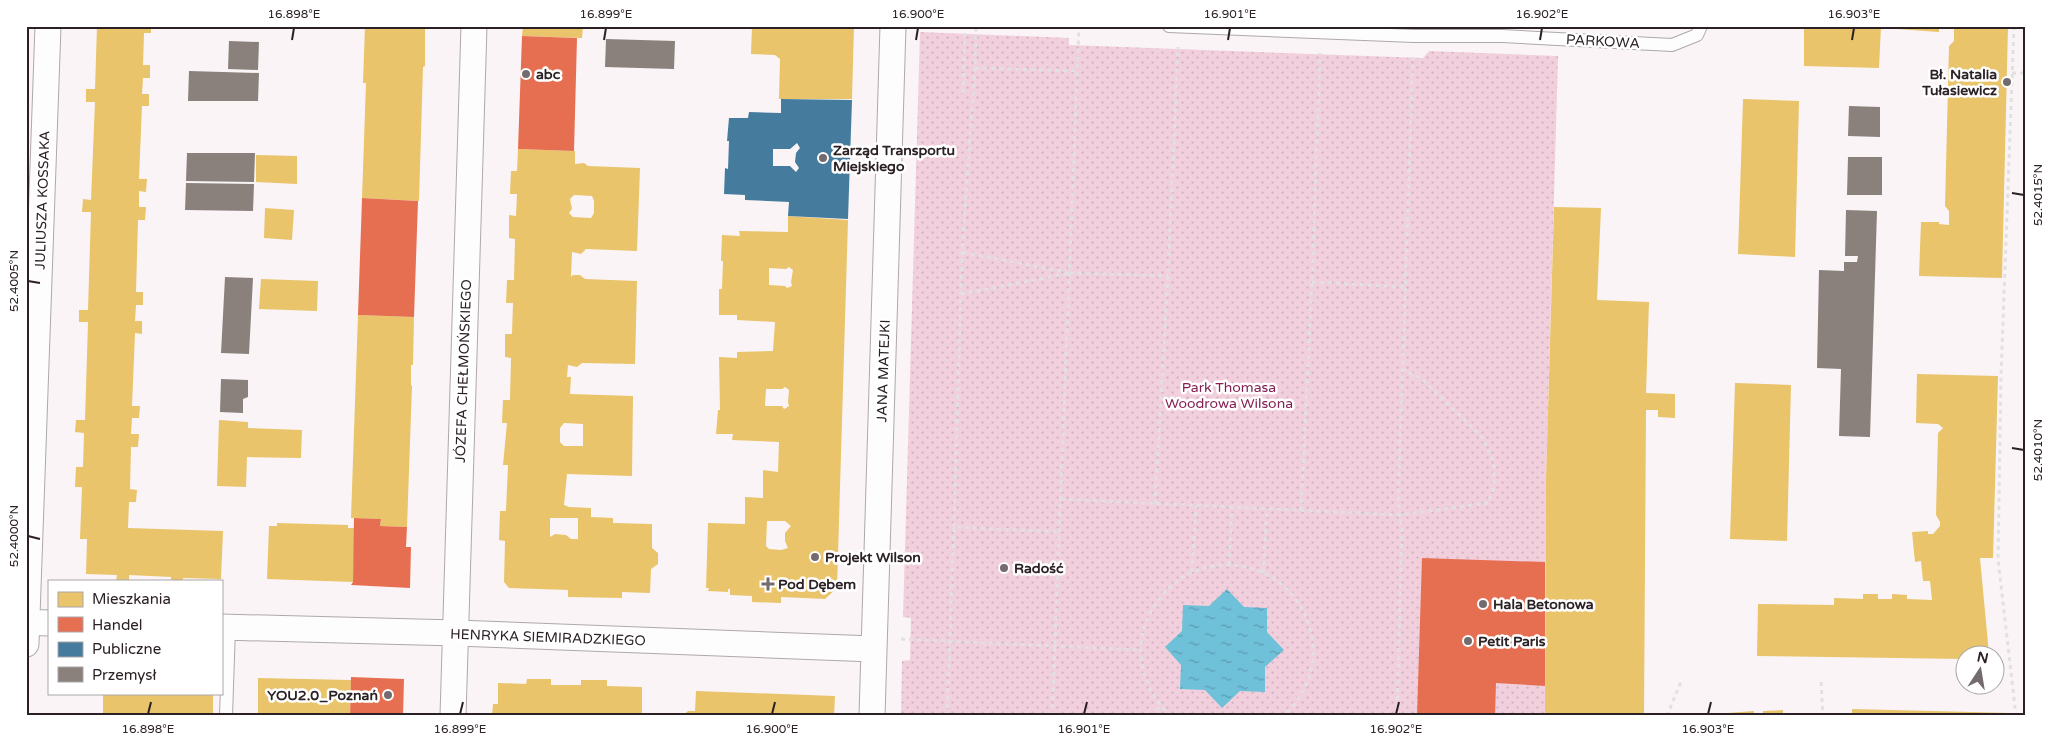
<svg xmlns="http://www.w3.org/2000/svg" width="2052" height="742" font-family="'Varela Round',sans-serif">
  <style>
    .park { fill: url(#park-dots) }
    .water { fill: url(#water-ripples) }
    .homes { fill: #e9c46a; fill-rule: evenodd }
    .shops { fill: #e76f51 }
    .public { fill: #457b9d; fill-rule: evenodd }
    .industry { fill: #8a817c }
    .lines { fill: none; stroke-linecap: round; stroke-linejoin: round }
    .service-casing { stroke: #afa8aa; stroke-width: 14 }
    .minor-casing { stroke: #afa8aa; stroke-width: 27 }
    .path { stroke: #e2e0e1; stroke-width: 3; stroke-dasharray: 4 4; stroke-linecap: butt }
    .service { stroke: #fefdfe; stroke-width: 12 }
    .minor { stroke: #fefdfe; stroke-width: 25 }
    .ticks { fill: none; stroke: #2b2125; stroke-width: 2 }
    .poi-dot { fill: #736b6e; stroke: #fff; stroke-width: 2 }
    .labels { text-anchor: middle; stroke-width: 5; stroke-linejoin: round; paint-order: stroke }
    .street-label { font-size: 14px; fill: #2b2125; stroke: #fff }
    .poi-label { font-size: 14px; font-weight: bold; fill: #2b2125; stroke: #fff; text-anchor: start }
    .park-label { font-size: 14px; fill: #842053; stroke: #fff }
    .neatline { fill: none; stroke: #2b2125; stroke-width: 2 }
    .ticks-label { font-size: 12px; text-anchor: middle; fill: #2b2125 }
  </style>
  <defs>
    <pattern id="park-dots" width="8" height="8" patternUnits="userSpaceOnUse" patternTransform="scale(1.25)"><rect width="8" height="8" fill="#f2cfdc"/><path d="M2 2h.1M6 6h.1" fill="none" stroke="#d0b1bd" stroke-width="1.8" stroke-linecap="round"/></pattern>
    <pattern id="water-ripples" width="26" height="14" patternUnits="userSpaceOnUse" patternTransform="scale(1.25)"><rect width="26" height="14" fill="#6fc0d9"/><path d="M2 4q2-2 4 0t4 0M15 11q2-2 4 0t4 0" fill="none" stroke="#5b9cb0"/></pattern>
  </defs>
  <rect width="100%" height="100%" fill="#faf4f6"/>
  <!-- park -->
  <path class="park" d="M920 32 1069 38V45L1423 58 1429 51 1558 56 1546 480 1545 716H901L902 661 910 660 911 618 903 617Z"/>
  <!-- water -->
  <path class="water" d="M1227 589 1244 607 1267 608V632L1284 650 1265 667V692L1240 691 1222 708 1205 690 1180 689 1181 665 1165 647 1182 631 1183 605 1209 606Z"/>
  <!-- homes -->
  <path class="homes" d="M97 26H151V33H144L143 65H150V78H143L142 94H149V106H142L139 179H147L146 192 139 191V207H146L145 220H138L136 292H143V305H136L135 321H142V334L135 333 132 406H140L139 418H132L131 434H139L138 447H131L130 489 137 490 136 502H129L128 528 223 531 221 579 183 578V581H171V577L129 575V581H116L117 575 86 574 87 539H80L82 487H75L76 467H83L84 433 75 432 76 420H85L88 322H79V310H88L91 212H82L83 199 91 200 95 102H86V89H95Z
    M365 26H425V66L423 67 419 201 362 198 366 83H363Z
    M523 26H583L582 38 522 36Z
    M752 26H854L852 99H779L780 59 775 55 751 54Z
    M1804 26H1881L1879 68 1804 66Z
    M1897 26H1939V32L1897 29Z
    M1954 26H2008L2002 278 1919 276 1921 222H1939V224L1949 225V211L1945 206 1949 46 1954 41Z
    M1743 99 1799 101 1795 257 1738 254Z
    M518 149 575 151V164L584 163 588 166 640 168 637 251 586 249 581 254 572 252 571 277 573 275H580L585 279 637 281 635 364 582 363 577 367 568 365 567 377H571L570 394 633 396 632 476 567 474 564 505 569 507 591 508V517L613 518V523L652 524V548L658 553V564L651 569 650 593 622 592V598L568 597V590L509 588 504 582 505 541 499 540 500 511H506L508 465H503L507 423H502L503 400H510L511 358 505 357V334H512L513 303H506L507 280H514L515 239 509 238V215L516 216 517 194H510L511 171H517ZM574 195 592 196 594 201V213L591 218 573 217 569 213 572 209 570 199ZM564 423 583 424V446H564L560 442V428ZM550 518H578V539H571L566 535 555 534 550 537Z
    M256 155 297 156V184L256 182Z
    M1554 207 1601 208 1597 300 1649 302 1646 393 1675 394V418L1658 417V410H1646L1644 716H1545L1546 480Z
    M265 208 294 210 292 240 264 238Z
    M788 216 848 220 837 588 825 599 781 597V603L752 602V596L730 595V589H728V592L708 591 709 588H706L708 523 745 524V497L763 498V470L778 472 779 442 732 440 733 434H716L718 410H720L719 357 737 358V352L773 351 775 322 737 320V315H719V289H722L723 261H721L722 235 740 236 739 231 788 232ZM789 267 793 270 791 282 792 286 787 288 785 286 769 285V268L786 269ZM785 387 789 390 788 402 789 406 784 409 782 406H765L766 389H782ZM767 521H785L791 526 785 533V541L788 548 781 550 769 549 766 546Z
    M261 279 318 281 317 311 259 309Z
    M358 315 414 317 413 365H411V385L412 386 407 527 380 526 381 519 351 518Z
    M1917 374 1998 376 1993 558H1980L1989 654H1964V659L1757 656 1758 604 1834 605V598L1863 599V594H1878V599H1892V594L1907 595V599L1932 600 1930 581H1923L1921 561 1915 562 1912 532 1928 531V534H1933L1940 526V522L1936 515 1938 433 1943 428 1938 424 1916 423Z
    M1735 383 1791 385 1787 541 1730 539Z
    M219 420 248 422V428L302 430 301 458 247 457 246 487 217 486Z
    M277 523 348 525V528H355L353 582 267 579 269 526H277Z
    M258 678 351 680 350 716H258Z
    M527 679H551V685H581V680H607V686L642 687V716H492L493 704H498V683L526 684Z
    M696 691 835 696 834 716H682L688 711H695Z
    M103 693H213V716H103Z
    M1852 709 2011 713V716H1852Z
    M1783 710V716H1763V711Z
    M1754 711V716H1714V714Z"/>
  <!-- shops -->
  <path class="shops" d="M522 36 577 38 574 151 518 149Z
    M362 198 418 201 414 317 358 315Z
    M354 518 381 519 380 526 407 527 406 547H411L410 588 351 585 353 582Z
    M1422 558 1545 562V686L1496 683 1495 716H1417Z
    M351 677 404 679 403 716H350Z"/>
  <!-- public -->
  <path class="public" d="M781 99 852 100 848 219 788 216 789 202 745 200V195L724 194 725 168 728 169 729 141H727L729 118H748L749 112 781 113ZM797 143 800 148 796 153 795 162 799 168 796 172 790 166H773V149H790Z"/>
  <!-- industry -->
  <path class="industry" d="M606 39 675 41 674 69 605 67Z
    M229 41 259 42 258 70 228 69Z
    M189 71 259 73 258 101H188Z
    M1849 106 1880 107V137L1848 136Z
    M187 153H255L254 182 186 181Z
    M1848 157H1882V195H1847Z
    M186 183 254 184 253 211 185 210Z
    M1846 210 1877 211 1870 437 1839 436 1841 369 1817 368 1819 270 1844 271V262H1857L1858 256H1845Z
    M225 277 253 278 249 354 221 353Z
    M221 379 248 380V397L243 399V413L220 412Z"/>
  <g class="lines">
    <defs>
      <path id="service" d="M1169 26 1414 36H1502L1672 45 1697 35 1701 26
        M226 716 229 627"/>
      <path id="minor" d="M26 622 49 623
        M221 627 456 633 874 649
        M26 644 48 26
        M453 716 474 26
        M872 716 893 26"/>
    </defs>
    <!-- service casing -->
    <use href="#service" class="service-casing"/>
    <!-- minor casing -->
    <use href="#minor" class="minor-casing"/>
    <!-- path -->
    <path class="path" d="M2014 26 2001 376 1998 559 2016 716
      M975 68 1078 71
      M2012 73H2026
      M963 93 965 26
      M1070 273 1168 276
      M1312 282 1404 287
      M961 294 1070 273 962 252
      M1061 499 1400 515 1488 503 1494 487V463L1483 438 1422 379 1402 369
      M1155 504 1168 276 1178 47
      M1301 511 1312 282 1320 53
      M954 527 962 252 975 68 976 26
      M1229 565 1232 507
      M1192 572 1196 506
      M1263 573 1267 510
      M901 639 1140 650
      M1821 682 1823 716
      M947 716 954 527 1060 532
      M1052 716 1079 26
      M1151 716 1160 706
      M1171 716C1155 702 1146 685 1142 664 1139 645 1142 627 1152 610 1193 537 1298 557 1312 638 1317 667 1305 697 1283 716
      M1397 716 1402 529 1398 504 1413 57
      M1667 716 1682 679"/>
    <!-- service -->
    <use href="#service" class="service"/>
    <!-- minor -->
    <use href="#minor" class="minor"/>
  </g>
  <!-- ticks -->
  <path class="ticks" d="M292 40 294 28M604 40 606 28M916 40 918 28M1228 40 1230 28M1540 40 1542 28M1852 40 1854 28M2012 193 2024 195M28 281 40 283M2012 448 2024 450M28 536 40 539M148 714 151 702M460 714 463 702M772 714 775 702M1084 714 1087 702M1396 714 1399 702M1708 714 1711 702"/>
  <!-- markers -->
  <g class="poi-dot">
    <circle cx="526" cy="74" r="5"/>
    <circle cx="2007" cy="82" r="5"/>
    <circle cx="823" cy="158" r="5"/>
    <circle cx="815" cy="557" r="5"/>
    <circle cx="1004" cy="568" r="5"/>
    <path d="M765.5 576.5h5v5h5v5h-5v5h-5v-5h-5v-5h5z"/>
    <circle cx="1483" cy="604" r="5"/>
    <circle cx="1468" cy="641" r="5"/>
    <circle cx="388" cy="695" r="5"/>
  </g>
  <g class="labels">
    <!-- street labels -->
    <g class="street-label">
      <text transform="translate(1603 41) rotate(3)" y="5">PARKOWA</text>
      <text transform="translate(42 200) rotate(-88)" y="5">JULIUSZA KOSSAKA</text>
      <text transform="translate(463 371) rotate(-88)" y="5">JÓZEFA CHEŁMOŃSKIEGO</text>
      <text transform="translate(883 371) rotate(-88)" y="5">JANA MATEJKI</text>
      <text transform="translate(548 637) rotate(2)" y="5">HENRYKA SIEMIRADZKIEGO</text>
    </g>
    <!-- poi labels -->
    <g class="poi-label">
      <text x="536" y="79">abc</text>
      <text x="1997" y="79" text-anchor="end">Bł. Natalia<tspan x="1997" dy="16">Tułasiewicz</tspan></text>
      <text x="833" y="155">Zarząd Transportu<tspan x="833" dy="16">Miejskiego</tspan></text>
      <text x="825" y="562">Projekt Wilson</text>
      <text x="1014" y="573">Radość</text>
      <text x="778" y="589">Pod Dębem</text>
      <text x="1493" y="609">Hala Betonowa</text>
      <text x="1478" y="646">Petit Paris</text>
      <text x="378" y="700" text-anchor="end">YOU2.0_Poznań</text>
    </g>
    <!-- park labels -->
    <g class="park-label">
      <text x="1229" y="392">Park Thomasa<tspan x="1229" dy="16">Woodrowa Wilsona</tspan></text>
    </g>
  </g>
  <!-- border -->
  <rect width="2052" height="742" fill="none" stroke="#ffffff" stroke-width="55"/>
  <!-- legend -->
  <rect x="48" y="580" width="175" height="115" fill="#ffffff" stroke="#aaa6a8"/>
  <rect x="58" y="592" width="25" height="15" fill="#e9c46a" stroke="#aaa6a8"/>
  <text x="92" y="604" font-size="15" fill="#2b2125">Mieszkania</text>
  <rect x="58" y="617" width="25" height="15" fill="#e76f51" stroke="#aaa6a8"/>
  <text x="92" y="630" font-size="15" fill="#2b2125">Handel</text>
  <rect x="58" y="642" width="25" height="15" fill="#457b9d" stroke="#aaa6a8"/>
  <text x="92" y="654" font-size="15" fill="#2b2125">Publiczne</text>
  <rect x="58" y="667" width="25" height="15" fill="#8a817c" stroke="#aaa6a8"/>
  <text x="92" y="680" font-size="15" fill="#2b2125">Przemysł</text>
  <!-- north arrow -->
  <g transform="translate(1980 670) rotate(12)"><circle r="24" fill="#ffffff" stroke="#aaa6a8"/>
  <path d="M0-4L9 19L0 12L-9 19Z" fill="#736b6e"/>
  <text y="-8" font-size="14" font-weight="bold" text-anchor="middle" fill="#2b2125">N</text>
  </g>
  <rect x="28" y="28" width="1996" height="686" class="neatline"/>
  <g class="ticks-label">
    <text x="294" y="18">16.898°E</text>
    <text x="606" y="18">16.899°E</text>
    <text x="918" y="18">16.900°E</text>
    <text x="1230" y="18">16.901°E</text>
    <text x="1542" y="18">16.902°E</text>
    <text x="1854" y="18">16.903°E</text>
    <text transform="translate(2038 195) rotate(-90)" y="4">52.4015°N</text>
    <text transform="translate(14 281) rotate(-90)" y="4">52.4005°N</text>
    <text transform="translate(2038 450) rotate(-90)" y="4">52.4010°N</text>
    <text transform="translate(14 536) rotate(-90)" y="4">52.4000°N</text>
    <text x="148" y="733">16.898°E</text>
    <text x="460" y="733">16.899°E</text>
    <text x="772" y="733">16.900°E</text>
    <text x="1084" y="733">16.901°E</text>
    <text x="1396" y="733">16.902°E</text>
    <text x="1708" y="733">16.903°E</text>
  </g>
</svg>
